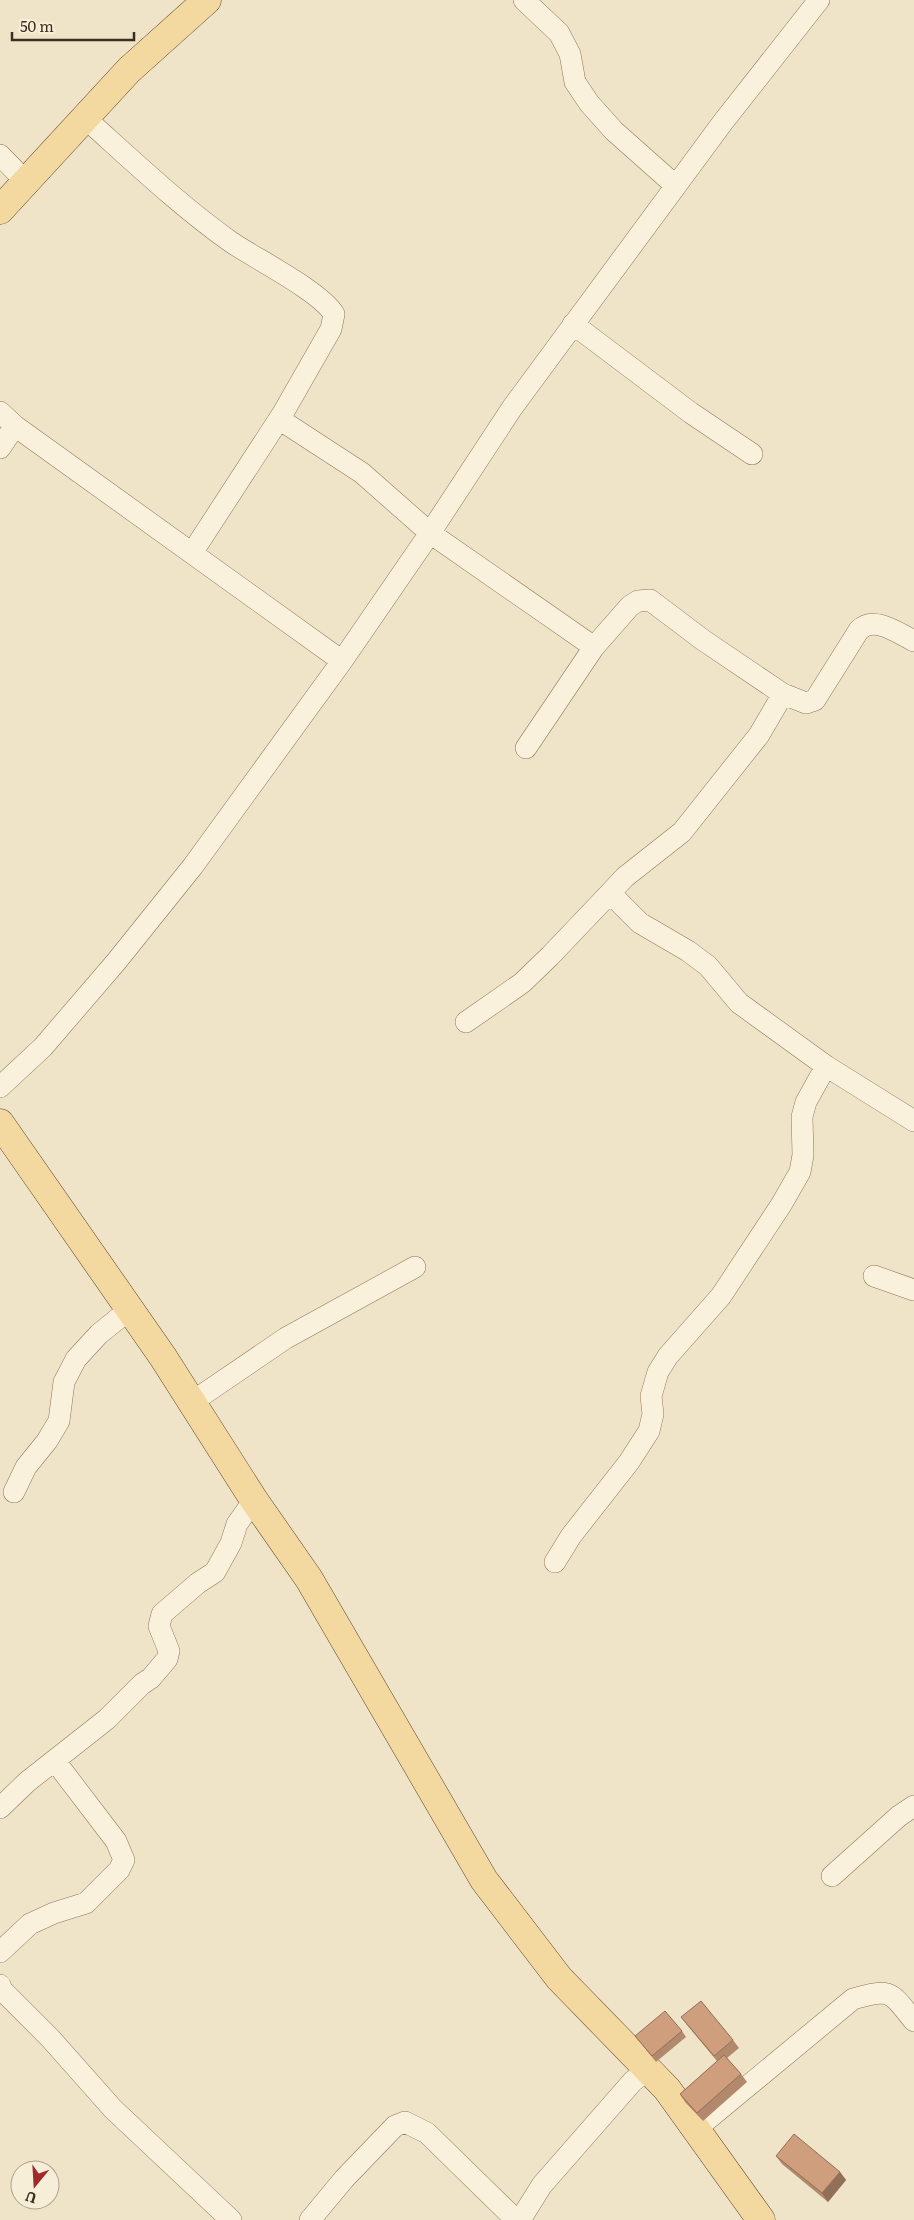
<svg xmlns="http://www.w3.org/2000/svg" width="914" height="2220" font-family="Literata,serif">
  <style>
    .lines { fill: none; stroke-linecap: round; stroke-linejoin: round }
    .minor-casing { stroke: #8d765c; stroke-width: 22 }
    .major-casing { stroke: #5b4430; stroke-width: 29 }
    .minor { stroke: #faf1dc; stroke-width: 21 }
    .major { stroke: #f3d9a0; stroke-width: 28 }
    .wall { fill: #b2896c }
    .shaded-wall { fill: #916f58 }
    .building { fill: #cf9f7d; stroke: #916f58 }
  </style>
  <rect width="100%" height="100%" fill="#f0e4c8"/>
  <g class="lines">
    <defs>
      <path id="minor" d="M524 0 559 33 570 54 575 82 589 103 614 131 676 186
        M85 118C132 160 179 205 231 242 256 259 320 291 334 314L331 329 283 413 192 553
        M0 155 26 182
        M573 324 691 413 752 454
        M0 412 15 426 342 661
        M279 419 362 473 430 533 594 647
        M0 448 15 426
        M783 694 806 703 815 700 859 630C874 615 898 633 914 641
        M526 748 594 647 630 606 638 601 650 600 703 640 783 694 759 735 682 832 625 877 610 893 640 923 688 951 708 966 739 1003 826 1066 914 1121
        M466 1022 522 983 550 956 610 893
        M0 1087 43 1047 116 962 193 866 342 661 430 533 512 408 723 122 819 0
        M874 1276 914 1290
        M192 1402 286 1338 415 1267
        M14 1492 26 1467 47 1441 59 1421 64 1382 76 1359 99 1334 130 1309
        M555 1562 571 1536 629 1462 649 1431 653 1414 651 1396 658 1372 668 1356 721 1296 781 1205 800 1172 803 1155 802 1117 806 1102 826 1066
        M0 1808 27 1782 107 1719 142 1684 151 1678 167 1659 169 1651 159 1626 162 1614 198 1583 215 1572 231 1543 237 1524 254 1500
        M832 1876 899 1816 914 1806
        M0 1952 30 1924 54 1913 86 1903 119 1870 124 1860 116 1841 55 1761
        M0 1985 2 1990 50 2038 113 2109 231 2220
        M696 2129 853 1999C891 1988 890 1991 914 2021
        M310 2220 344 2179 395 2126 405 2122 427 2133 516 2220
        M520 2220 542 2185 633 2081 649 2070"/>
      <path id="major" d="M0 210 129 70 207 0
        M0 1123 163 1357 254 1500 309 1579 484 1880 559 1978 667 2089 761 2220"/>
    </defs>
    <!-- minor casing -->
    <use href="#minor" class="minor-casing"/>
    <!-- major casing -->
    <use href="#major" class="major-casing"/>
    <!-- minor -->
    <use href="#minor" class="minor"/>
    <!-- major -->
    <use href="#major" class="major"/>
  </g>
  <!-- wall -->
  <path class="wall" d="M681 2017 733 2040 739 2048 727 2058 741 2074 747 2082 703 2121 685 2102 680 2094 717 2061 687 2025Z
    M682 2031 686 2037 656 2062 635 2036Z
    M776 2156 840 2172 846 2180 828 2202 782 2164Z"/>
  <!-- shaded-wall -->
  <path class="shaded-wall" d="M840 2172 846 2180 828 2202 822 2193Z"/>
  <!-- building -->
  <path class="building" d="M701 2001 733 2040 714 2056 681 2017Z
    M665 2011 682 2031 652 2056 635 2036Z
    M724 2055 741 2074 697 2113 680 2094Z
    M794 2134 840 2172 822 2193 776 2156Z"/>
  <!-- north arrow -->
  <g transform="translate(35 2185) rotate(198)"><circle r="24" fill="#f7eed8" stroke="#ada18e"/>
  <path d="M0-4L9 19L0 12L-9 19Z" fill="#9e2a2b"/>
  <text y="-8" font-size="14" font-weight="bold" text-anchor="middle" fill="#3d2e20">U</text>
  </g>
  <!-- scale -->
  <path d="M12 32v8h122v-8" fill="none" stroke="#3d2e20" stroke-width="2.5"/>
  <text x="20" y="32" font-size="15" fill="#3d2e20" stroke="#f7eed8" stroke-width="4" paint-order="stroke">50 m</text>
</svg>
